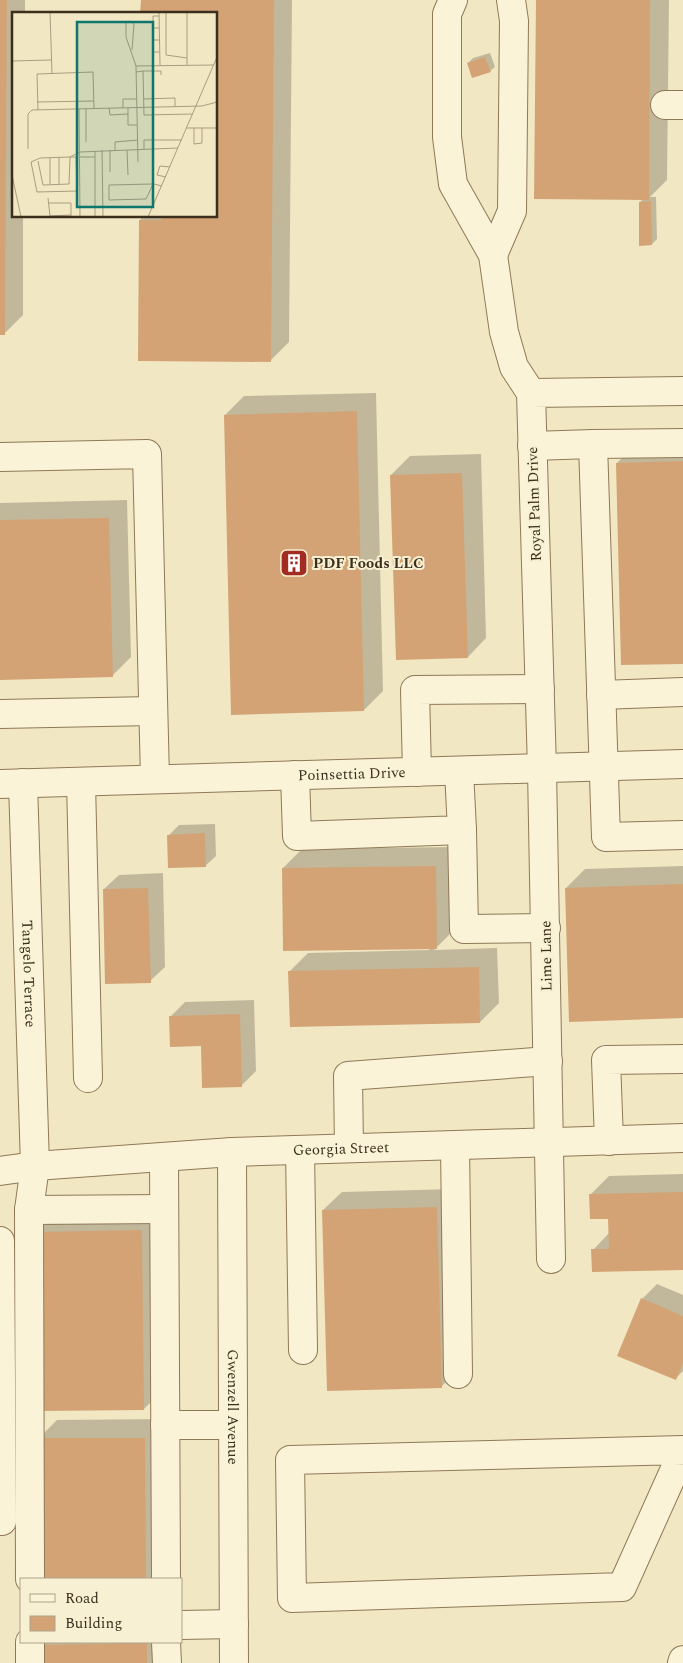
<svg xmlns="http://www.w3.org/2000/svg" width="683" height="1663" font-family="Spectral,serif">
  <style>
    .shadow { fill: #0003 }
    .building { fill: #d3a375 }
    .lines { fill: none; stroke-linecap: round; stroke-linejoin: round }
    .minor-casing { stroke: #8e7858; stroke-width: 30 }
    .minor { stroke: #fbf3d7; stroke-width: 28 }
    .labels { text-anchor: middle; stroke-width: 4; stroke-linejoin: round; paint-order: stroke }
    .street-label { font-size: 15px; fill: #3c2e1d; stroke: #f8f0d3 }
    .poi-label { font-size: 15px; font-weight: bold; fill: #3c2e1d; stroke: #f8f0d3; text-anchor: start }
    .inset-road { fill: none; stroke: #a99d81; stroke-width: 1 }
    .view { fill: #0f766e; fill-opacity: 0.15; stroke: #0f766e; stroke-width: 2.5 }
    .inset-edge { fill: none; stroke: #3c2e1d; stroke-width: 2.5 }
  </style>
  <rect width="100%" height="100%" fill="#f2e7c3"/>
  <!-- shadow -->
  <path class="shadow" d="M0 0H25V14H14V216H23V315L4 334H0Z
    M142 0H292L289 342 271 360 140 220 144 216H216V14Z
    M537 0H669L667 180 650 197H656L657 239 652 244 640 202 643 199Z
    M490 53 495 67 490 71 468 63 473 58Z
    M376 393 383 691 364 710 225 415 244 396Z
    M683 443V662L617 463 636 444Z
    M481 454 486 638 468 657 391 475 410 456Z
    M127 500 131 657 112 676 0 679V503Z
    M215 824 216 856 205 866 169 835 179 825Z
    M454 847 455 929 434 950 497 948 499 1003 480 1022 289 972 308 953 429 950V948L283 868 302 849Z
    M683 866V1017L566 888 585 869Z
    M163 873 165 967 150 981 104 889 119 875Z
    M254 1000 256 1071 241 1086 202 1045 170 1017 185 1002Z
    M683 1174V1269L593 1250 610 1232V1218L590 1195 609 1176Z
    M455 1189 460 1368 441 1387 323 1210 342 1192Z
    M160 1212 163 1390 144 1409 37 1232 55 1213Z
    M657 1284 683 1295V1371L675 1379 642 1299Z
    M163 1419 165 1579H40L38 1439 57 1420Z
    M44 1642H165V1663H41V1645Z"/>
  <!-- building -->
  <path class="building" d="M0 0H7L5 335H0Z
    M141 0H274L271 362 138 361 139 220H162V216H216V14H140Z
    M536 0H650L649 200 534 199Z
    M485 57 491 72 472 78 467 63Z
    M651 201 652 245 639 246V202Z
    M357 411 364 711 231 715 224 415Z
    M683 461V664L621 665 616 463Z
    M462 473 468 658 396 660 390 475Z
    M109 518 113 677 0 680V520Z
    M205 833 206 867 168 868 167 835Z
    M436 866 437 949 283 951 282 868Z
    M683 884V1018L569 1022 565 888Z
    M148 888 151 983 105 984 103 889Z
    M479 967 480 1023 290 1027 288 971Z
    M240 1014 242 1087 202 1088 201 1046 170 1047 169 1016Z
    M683 1192V1270L592 1272 591 1249H609L608 1219H590L589 1194Z
    M437 1207 442 1388 327 1391 322 1210Z
    M142 1230 144 1410 37 1411 35 1232Z
    M641 1298 683 1316V1363L676 1380 617 1356Z
    M37 1438H145L146 1579H38Z
    M147 1643V1663H40L39 1645Z"/>
  <g class="lines">
    <defs>
      <g id="minor">
        <path d="M453 0 447 14V137L453 184 493 255 504 332 514 367 531 393"/>
        <path d="M665 105H683"/>
        <path d="M493 255 512 211 514 21 511 0"/>
        <path d="M593 444 683 443"/>
        <path d="M532 446 593 444 606 837 683 835"/>
        <path d="M0 457 147 454 155 779"/>
        <path d="M601 695 683 692"/>
        <path d="M0 714 153 711"/>
        <path d="M417 772 415 690 540 689"/>
        <path d="M295 775 297 836 462 830 459 771"/>
        <path d="M81 782 88 1078"/>
        <path id="s1" d="M23 783 35 1166 29 1210 30 1579"/>
        <path id="s2" d="M0 784 683 764"/>
        <path d="M462 830 464 929 546 928"/>
        <path d="M609 1141 606 1060 683 1059"/>
        <path d="M455 1145 458 1374"/>
        <path d="M349 1148 348 1076 548 1061"/>
        <path d="M300 1150 303 1350"/>
        <path id="s3" d="M232 1152 234 1663"/>
        <path d="M164 1157 166 1579"/>
        <path id="s4" d="M0 1171 35 1166 232 1152 683 1138"/>
        <path d="M29 1210 164 1209"/>
        <path d="M0 1241 2 1521H0"/>
        <path d="M551 1259 542 769 531 393 683 391"/>
        <path d="M165 1425H233"/>
        <path d="M683 1450 290 1460 292 1598 622 1587 683 1451"/>
        <path d="M181 1625 234 1624"/>
        <path d="M30 1642V1663"/>
        <path d="M166 1642 167 1663"/>
        <path d="M682 1663 683 1660"/>
      </g>
    </defs>
    <!-- minor casing -->
    <use href="#minor" class="minor-casing"/>
    <!-- minor -->
    <use href="#minor" class="minor"/>
  </g>
  <!-- icons -->
  <defs>
    <symbol id="building-square" viewBox="-11 -11 22 22"><rect x="-9" y="-9" width="18" height="18" rx="4" fill="#a22b22" stroke="#f8f0d3"/><path d="M-4-6H4V6H1V3H-1V6H-4ZM-2.5-4.3h1.7v1.8h-1.7ZM.8-4.3h1.7v1.8H.8ZM-2.5-1h1.7V.8h-1.7ZM.8-1h1.7V.8H.8Z" fill="#fff"/></symbol>
  </defs>
  <g fill-rule="evenodd">
    <use href="#building-square" x="278" y="547" width="32" height="32"/>
  </g>
  <g class="labels">
    <!-- street labels -->
    <g class="street-label">
      <text transform="translate(534 504) rotate(-92)" y="5">Royal Palm Drive</text>
      <text dy="5" stroke="none"><textPath href="#s2" startOffset="352">Poinsettia Drive</textPath></text>
      <text transform="translate(546 956) rotate(-91)" y="5">Lime Lane</text>
      <text dy="5" stroke="none"><textPath href="#s1" startOffset="191">Tangelo Terrace</textPath></text>
      <text dy="5" stroke="none"><textPath href="#s4" startOffset="342">Georgia Street</textPath></text>
      <text dy="5" stroke="none"><textPath href="#s3" startOffset="255">Gwenzell Avenue</textPath></text>
    </g>
    <!-- poi labels -->
    <g class="poi-label">
      <text x="313" y="568">PDF Foods LLC</text>
    </g>
  </g>
  <!-- overview -->
  <g transform="translate(12 12)">
    <rect width="205" height="205" fill="#f2e7c3"/>
    <path class="inset-road" d="M38 0 40 61M147 0 148 53M154 0V43L175 46M175 0V53M147 4H141V16H147M120 38 122 12 118 9 114 11V25L124 54M147 40H141V28H148M0 49 39 48M131 59H149V63M124 60 131 59 132 103 181 102M132 87 163 86V94M25 90 82 89M97 96 98 103 116 102V96M111 96V87H125M67 97 68 205M74 97V130M26 98 25 62 81 60 82 97M116 102V113H125M175 116H205M182 116V132L190 131V116M16 137V102L20 98 190 94 205 90M132 137V128H170M90 138 91 205M98 138V160M103 138V130L126 128M115 138 116 163M83 139V205M47 145V172M68 145H83M38 146V172M26 149 31 173 57 172 58 145H64L65 179 25 180 19 150 28 146 58 145 68 140 166 136M126 150 124 54 202 53M0 163 9 205M154 165 145 163 148 154 158 155M141 172 134 187 97 188V173L141 172H142L150 174M36 186 38 204 59 203M36 191H59V204M136 205 205 45"/>
    <path class="view" d="M65 10H141V195H65Z"/>
    <rect width="205" height="205" class="inset-edge"/>
  </g>
  <!-- legend -->
  <rect x="20" y="1578" width="162" height="65" fill="#f8f0d3" stroke="#ada28a"/>
  <rect x="30" y="1594" width="25" height="8" fill="#fbf3d7" stroke="#ada28a"/>
  <text x="65" y="1603" font-size="15" fill="#3c2e1d">Road</text>
  <rect x="30" y="1616" width="25" height="15" fill="#d3a375" stroke="#ada28a"/>
  <text x="65" y="1628" font-size="15" fill="#3c2e1d">Building</text>
</svg>
